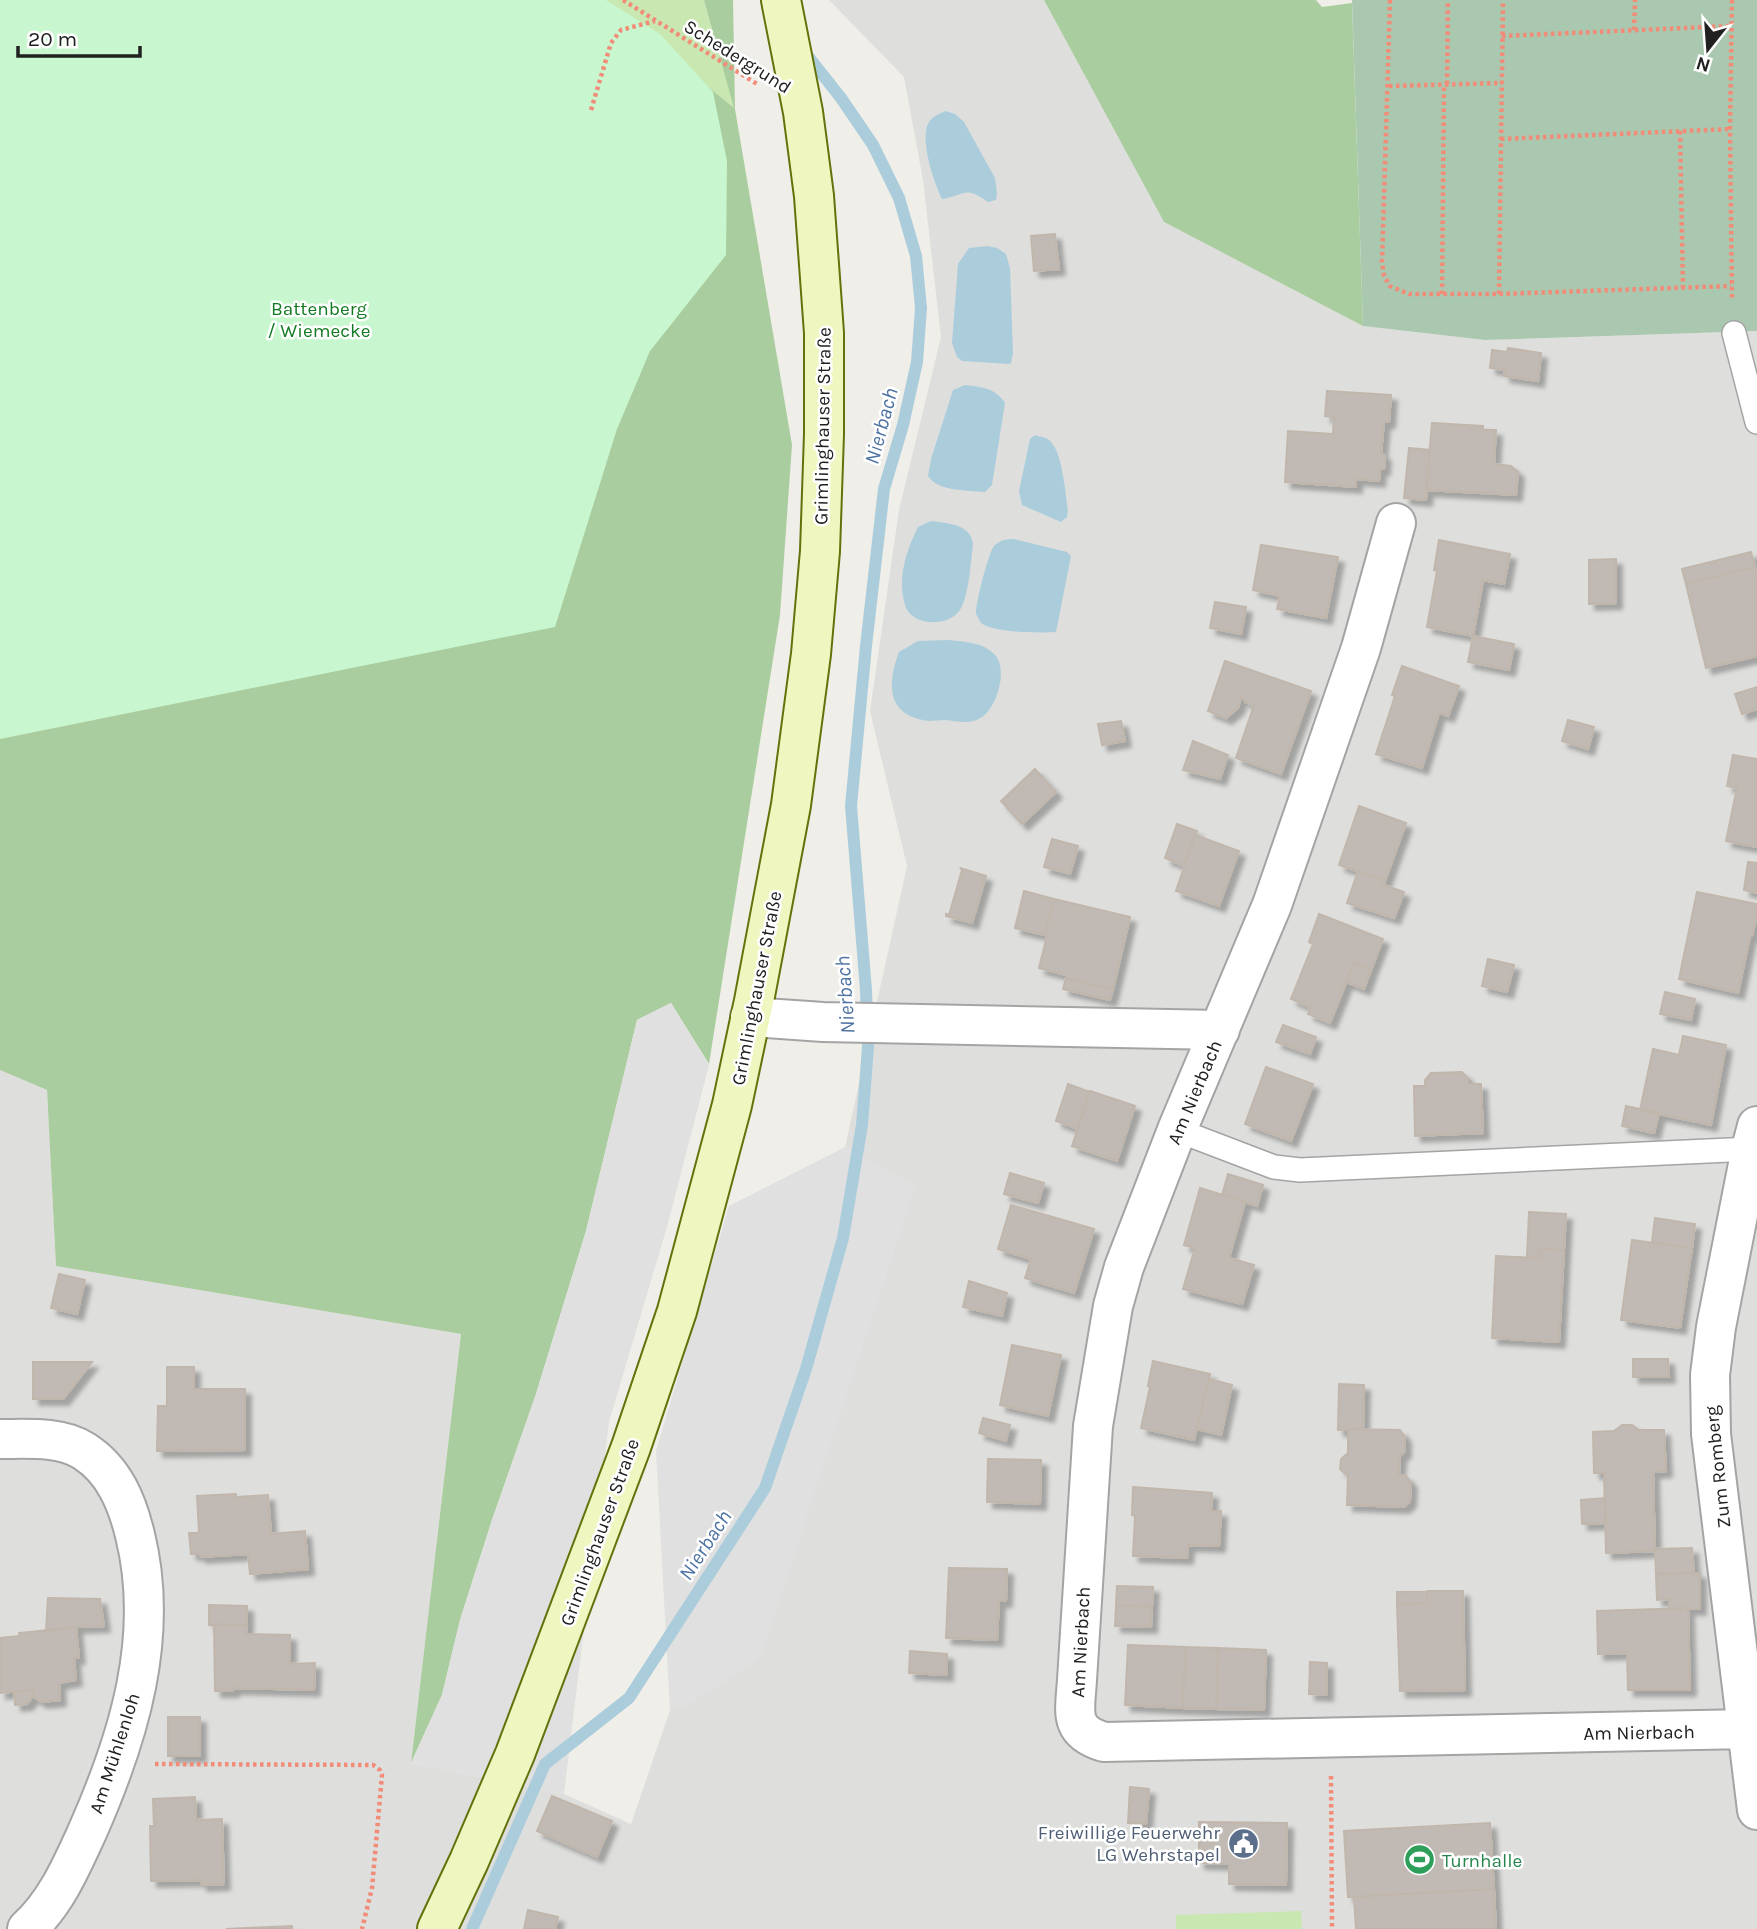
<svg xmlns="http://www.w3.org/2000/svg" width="1757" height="1929" font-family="Karla,sans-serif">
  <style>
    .residential { fill: #dededd }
    .grass { fill: #c8e7b1 }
    .forest { fill: #aacd9f }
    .cemetery { fill: #aac8b0 }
    .park { fill: #c8f7cf }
    .parking { fill: #e0e0e0 }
    .water { fill: #abcddb }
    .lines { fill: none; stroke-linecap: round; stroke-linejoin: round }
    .stream { stroke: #abcddb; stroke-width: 12 }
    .building { fill: #c1bab4; stroke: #c1b6ab; stroke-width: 2; filter: url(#shadow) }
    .service-casing { stroke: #a4a4a4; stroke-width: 26 }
    .minor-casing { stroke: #a4a4a4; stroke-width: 42 }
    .secondary-casing { stroke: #62730c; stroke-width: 42 }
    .path { stroke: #f28b77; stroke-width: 4.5; stroke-dasharray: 3.5 3.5; stroke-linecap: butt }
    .service { stroke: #fff; stroke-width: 23 }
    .minor { stroke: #fff; stroke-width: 38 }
    .secondary { stroke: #f0f6c0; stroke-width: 38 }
    .labels { text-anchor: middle; stroke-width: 5; stroke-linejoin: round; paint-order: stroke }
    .street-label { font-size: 19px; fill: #202020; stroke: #fff }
    .park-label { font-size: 19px; fill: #137a22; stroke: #fff }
    .service-label { font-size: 19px; fill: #4e5e75; stroke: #fff; text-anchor: end }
    .leisure-label { font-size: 19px; fill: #27864d; stroke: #fff; text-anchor: start }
    .water-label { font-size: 21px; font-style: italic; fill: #4f74a3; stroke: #fff }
  </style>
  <defs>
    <filter id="shadow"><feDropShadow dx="6" dy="6" stdDeviation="2" flood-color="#0004"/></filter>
  </defs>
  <rect width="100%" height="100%" fill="#f0eee8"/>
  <!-- residential -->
  <path class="residential" d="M829 0H1044L1164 222 1363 326 1485 340 1757 331V1929H0V1070L47 1090 56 1266 461 1334 411 1763 564 1794 631 1824 670 1710 695 1700 916 1187 845 1147 907 866 870 711 899 510 941 337 923 180 904 77Z"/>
  <!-- grass -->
  <path class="grass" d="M602 0H704L735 109Z
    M1301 1911 1302 1929H1176V1915Z"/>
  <!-- forest -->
  <path class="forest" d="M0 0H602L734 108 704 0H733L735 109 792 445 780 615 709 1064 671 1003 637 1020 586 1231 536 1394 492 1520 460 1620 442 1695 411 1763 461 1334 56 1266 47 1090 0 1070Z
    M1044 0H1316L1322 7 1352 3 1363 326 1164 222Z"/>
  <!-- cemetery -->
  <path class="cemetery" d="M1352 0H1757V331L1485 340 1363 326Z"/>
  <!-- park -->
  <path class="park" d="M0 0H606L660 34 713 92 727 161 726 255 650 351 617 429 555 627 0 739Z"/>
  <!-- parking -->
  <path class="parking" d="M671 1003 709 1065 667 1227 609 1422 564 1794 411 1763 442 1695 460 1620 492 1520 536 1394 586 1231 637 1020Z
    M845 1147 916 1186 759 1660 695 1700 670 1710 656 1451 729 1206Z"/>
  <!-- water -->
  <path class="water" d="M945 111 955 114 964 122 995 178 997 193 996 200 988 202C964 185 966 195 942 199 934 183 920 141 928 124 931 117 939 114 945 111Z
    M987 246 997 248 1006 254 1010 268 1013 353 1011 363 1009 364 962 361 957 357 952 343 958 264 969 248Z
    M965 385C981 387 996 388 1005 403L992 485 985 492C968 490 938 492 928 476L931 459 953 390Z
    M1035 435C1041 437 1047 437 1051 442 1063 455 1065 492 1068 510L1067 517 1061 522 1022 505 1019 491 1030 439Z
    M931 521C947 523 971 524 973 544 971 560 969 594 961 608 951 628 911 627 905 605 897 579 906 551 918 527Z
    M1014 539 1067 552 1071 556 1056 632C1040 633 993 633 981 623 980 622 977 615 976 614 975 605 989 551 994 546 1000 540 1006 539 1014 539Z
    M949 640C964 642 983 642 994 654 1009 668 997 707 982 717 971 725 957 721 945 720 940 720 934 721 929 721 886 716 887 684 899 652L918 641Z"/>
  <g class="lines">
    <!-- stream -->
    <path class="stream" d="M472 1929 545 1764 629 1698 765 1488 806 1369 843 1238 862 1125 868 1047 866 990 851 806 866 646 884 489 903 425 917 362 921 308 916 256 899 198 873 145 841 98 803 50"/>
  </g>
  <!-- building -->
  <path class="building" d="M1055 234 1059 269 1034 271 1031 236Z
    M1508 348 1541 353 1538 381 1504 376 1505 370 1490 368 1492 350 1507 352Z
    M1327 391 1391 395 1389 422H1384L1381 454 1385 455 1384 469H1380L1379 481 1356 479V487L1285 482 1288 431 1333 434 1334 417 1325 416Z
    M1432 423 1483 426V430H1496L1494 464 1511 466 1518 472 1516 495 1426 490Z
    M1409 448 1430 450 1426 500 1404 498Z
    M1439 540 1510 554 1504 584 1483 580 1473 636 1427 627 1437 571 1434 570Z
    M1261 545 1338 557 1326 618 1277 609 1280 596 1253 590Z
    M1751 552 1755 567 1686 584 1682 569Z
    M1616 559V603L1589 604V560Z
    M1755 567 1757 577V656L1706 668 1686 584Z
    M1215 602 1246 607 1241 634 1210 628Z
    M1473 636 1514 644 1509 670 1468 662Z
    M1225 661 1311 691 1281 774 1236 758 1254 705 1245 702 1246 700 1241 698 1238 708 1226 718 1208 711Z
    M1402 666 1459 686 1448 716 1439 713 1422 768 1376 754 1395 696 1392 695Z
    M1757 687V709L1742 714 1735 694Z
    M1568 720 1594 727 1588 749 1562 741Z
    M1121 721 1125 741 1102 745 1098 724Z
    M1193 741 1228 755 1220 779 1183 770Z
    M1733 755 1757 759V847L1726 841 1737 788 1727 786Z
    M1035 769 1056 792 1022 824 1001 801Z
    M1359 806 1406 823 1385 881 1339 865Z
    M1177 824 1197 831 1184 866 1165 858Z
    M1195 835 1239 851 1219 906 1176 891Z
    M1052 839 1078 846 1070 874 1044 867Z
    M1748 862 1757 863V893L1744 890Z
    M960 868 986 876 972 923 946 916V914L949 915 962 870Z
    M1358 871 1385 881 1384 885 1404 892 1394 918 1347 903Z
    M1024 891 1054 899 1045 935 1015 928Z
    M1697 892 1757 904V916L1752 936H1750L1738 993 1679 979Z
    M1054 899 1130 917 1113 990 1066 978V975L1039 968 1047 936 1045 935Z
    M1319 914 1383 939 1371 970 1354 963 1330 1023 1308 1014 1310 1007 1291 999 1313 944 1309 942Z
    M1488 959 1514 965 1507 992 1482 986Z
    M1354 963 1371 970 1364 989 1346 982Z
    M1066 978 1113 990 1110 1000 1063 989Z
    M1665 992 1695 999 1691 1020 1660 1014Z
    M1283 1025 1316 1037 1310 1054 1276 1042Z
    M1683 1036 1726 1045 1711 1125 1640 1110 1653 1049 1679 1055Z
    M1266 1067 1313 1084 1291 1141 1245 1124Z
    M1462 1072 1468 1078V1084H1481L1483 1133 1415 1136 1414 1086H1425V1080L1431 1073Z
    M1068 1084 1090 1092 1078 1129 1056 1121Z
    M1090 1091 1135 1106 1117 1161 1072 1146Z
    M1626 1106 1659 1113 1654 1133 1622 1126Z
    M1010 1173 1044 1183 1038 1203 1004 1194Z
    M1228 1174 1263 1185 1257 1206 1222 1195Z
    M1200 1188 1245 1202 1229 1258 1254 1265 1242 1304 1183 1289 1195 1248 1184 1245Z
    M1011 1205 1094 1229 1074 1293 1025 1278 1031 1259 998 1249Z
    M1529 1212 1566 1214 1564 1250 1540 1249V1258L1527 1257Z
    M1655 1218 1695 1224 1692 1248 1652 1242Z
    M1632 1240 1692 1248 1680 1328 1621 1320Z
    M1540 1249 1564 1250 1559 1342 1492 1338 1496 1256 1540 1258Z
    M59 1274 85 1280 77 1314 51 1308Z
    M969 1281 1007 1293 1002 1316 963 1307Z
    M1012 1345 1061 1355 1048 1416 1000 1405Z
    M1633 1359H1668L1669 1377H1633Z
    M1153 1361 1210 1374 1194 1440 1141 1428 1150 1387 1148 1386Z
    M33 1362H92L63 1399H33Z
    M167 1367H194V1389H245V1450L157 1451 158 1406H167Z
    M1209 1379 1232 1385 1221 1435 1197 1429Z
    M1339 1384 1364 1385 1363 1429 1338 1430Z
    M983 1418 1010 1425 1006 1441 979 1433Z
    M1622 1425H1632L1639 1430H1664L1666 1471 1653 1472 1655 1551 1606 1553 1604 1473H1594L1593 1432 1614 1431Z
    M1348 1429 1400 1430 1405 1437V1451L1400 1456 1399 1475H1405L1411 1482 1410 1501 1404 1507 1347 1505 1348 1476 1340 1469 1341 1459 1348 1453Z
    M988 1459 1041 1460 1040 1504 987 1502Z
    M1133 1487 1212 1493 1211 1511H1221L1219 1546 1188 1545 1187 1558 1133 1556 1135 1516 1132 1515Z
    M236 1494V1497L268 1495 271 1534 305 1531 308 1569 250 1574 248 1554 200 1557V1554H191L189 1533H199L197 1496Z
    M1605 1498 1606 1523 1582 1524 1581 1500Z
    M1692 1548 1694 1573 1656 1574 1655 1549Z
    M949 1568 1007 1569 1006 1601H999L997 1640 946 1638Z
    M1700 1573V1609L1669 1608V1599L1657 1600 1656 1574Z
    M1117 1586 1153 1587 1152 1607 1116 1605Z
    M1427 1591H1463L1465 1690 1400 1691 1397 1604 1427 1603Z
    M1427 1591V1603L1397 1604V1592Z
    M48 1598 100 1599 104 1626 76 1627 46 1631Z
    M209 1605 247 1606V1625L214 1624V1626L209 1625Z
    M1116 1605 1152 1607 1151 1627 1115 1626Z
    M1688 1608 1690 1690H1628L1627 1653 1598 1654 1597 1611Z
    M214 1624 247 1625 246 1634 290 1635V1664L315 1663 314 1690 233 1688V1691H215Z
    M76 1627 79 1658H74L76 1680 59 1683 60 1700 41 1702 33 1696V1690L0 1693V1638L20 1636 19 1633Z
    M1128 1645 1185 1647 1183 1708 1125 1705Z
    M1185 1647 1218 1648 1216 1709 1183 1708Z
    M1218 1648 1266 1650 1264 1710 1216 1709Z
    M910 1651 947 1654V1675L909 1673Z
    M1310 1662 1327 1663V1695L1309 1694Z
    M33 1690V1696L27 1704 15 1705 14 1692Z
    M168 1717H200V1756H168Z
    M1130 1787 1149 1789 1146 1824 1128 1823Z
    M552 1796 612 1821 597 1857 537 1831Z
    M195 1797 196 1820 222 1819 224 1884 201 1885V1880L151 1881 150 1826H154L153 1799Z
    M1199 1822 1287 1823 1286 1885 1229 1884V1864L1199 1863Z
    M1490 1823 1494 1889 1348 1897 1344 1831Z
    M1494 1889 1496 1929H1356L1354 1897Z
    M528 1910 558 1917 555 1929H524Z
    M292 1926V1929H226Z"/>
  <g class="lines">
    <defs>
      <path id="service" d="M1734 333 1757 422
        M1177 1130 1274 1167 1300 1170 1751 1149"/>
      <path id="minor" d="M1396 523 1361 648 1272 905 1177 1130 1124 1267 1113 1306 1093 1426 1077 1680C1075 1712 1068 1731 1104 1742L1748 1729
        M750 1017 823 1022 1220 1030
        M1757 1126 1751 1149 1716 1327 1710 1375 1711 1434 1757 1810
        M0 1439C27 1439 60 1436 84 1451 114 1470 127 1502 135 1535 160 1636 129 1737 88 1830 72 1865 56 1903 27 1929"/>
      <path id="secondary" d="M437 1929 469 1861 515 1754 631 1447 677 1311 732 1105 754 1001 791 805 811 654 820 551 824 434V333L814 196 803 112 781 0"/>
    </defs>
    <!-- service casing -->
    <use href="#service" class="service-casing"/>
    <!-- minor casing -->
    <use href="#minor" class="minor-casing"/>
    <!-- secondary casing -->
    <use href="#secondary" class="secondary-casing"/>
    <!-- path -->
    <path class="path" d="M623 0 757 84
      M1390 0 1382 262 1384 276 1390 286 1409 294H1499L1731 286
      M1732 0 1730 129 1732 301
      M1634 30 1635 0
      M1502 36 1731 26
      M1447 84 1448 0
      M1389 86 1502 83
      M591 110 611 43 621 30 655 21
      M1680 131 1683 288
      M1501 139 1730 129
      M1442 294 1444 84
      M1499 294 1503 0
      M155 1764 373 1765 380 1770 382 1775 372 1888 362 1929
      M1331 1776 1332 1929"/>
    <!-- service -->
    <use href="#service" class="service"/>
    <!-- minor -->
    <use href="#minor" class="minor"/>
    <!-- secondary -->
    <use href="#secondary" class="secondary"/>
  </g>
  <!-- icons -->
  <defs>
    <symbol id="civic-disc" viewBox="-11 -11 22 22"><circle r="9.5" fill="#5c6f8a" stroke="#fff"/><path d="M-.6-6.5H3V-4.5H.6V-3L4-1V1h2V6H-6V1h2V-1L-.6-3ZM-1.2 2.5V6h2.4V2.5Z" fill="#fff"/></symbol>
    <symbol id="stadium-disc" viewBox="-11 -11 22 22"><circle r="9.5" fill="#2e9e5b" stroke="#fff"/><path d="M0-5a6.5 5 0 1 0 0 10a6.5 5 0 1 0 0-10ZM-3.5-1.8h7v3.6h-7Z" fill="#fff"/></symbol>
  </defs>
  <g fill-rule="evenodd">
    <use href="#civic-disc" x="1226" y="1826" width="35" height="35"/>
    <use href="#stadium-disc" x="1402" y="1842" width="35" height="35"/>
  </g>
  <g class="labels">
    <!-- street labels -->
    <g class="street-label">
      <text transform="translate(738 56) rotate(32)" y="7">Schedergrund</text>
      <text transform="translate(822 426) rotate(-89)" y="7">Grimlinghauser Straße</text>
      <text transform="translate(756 988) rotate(-79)" y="7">Grimlinghauser Straße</text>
      <text transform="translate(1194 1092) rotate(-67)" y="7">Am Nierbach</text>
      <text transform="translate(1717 1467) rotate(-96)" y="7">Zum Romberg</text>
      <text transform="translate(599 1532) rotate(-70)" y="7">Grimlinghauser Straße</text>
      <text transform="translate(1080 1642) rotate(-87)" y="7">Am Nierbach</text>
      <text transform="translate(1639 1732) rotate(-1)" y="7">Am Nierbach</text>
      <text transform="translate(114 1753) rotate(-72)" y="7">Am Mühlenloh</text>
    </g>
    <!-- park labels -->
    <g class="park-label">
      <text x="319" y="315">Battenberg<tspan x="319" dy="22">/ Wiemecke</tspan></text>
    </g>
    <!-- service labels -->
    <g class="service-label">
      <text x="1220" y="1839">Freiwillige Feuerwehr<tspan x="1220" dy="22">LG Wehrstapel</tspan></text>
    </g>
    <!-- leisure labels -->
    <g class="leisure-label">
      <text x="1442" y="1867">Turnhalle</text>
    </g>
    <!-- water labels -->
    <g class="water-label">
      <text transform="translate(881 426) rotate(-75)" y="7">Nierbach</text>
      <text transform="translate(845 995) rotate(-94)" y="7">Nierbach</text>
      <text transform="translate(705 1545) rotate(-57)" y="7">Nierbach</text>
    </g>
  </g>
  <!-- north arrow -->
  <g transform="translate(1708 49) rotate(197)" stroke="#ffffff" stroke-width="5" paint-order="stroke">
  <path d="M0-5L12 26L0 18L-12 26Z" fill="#202020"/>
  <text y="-10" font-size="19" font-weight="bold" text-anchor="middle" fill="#202020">N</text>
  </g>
  <!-- scale -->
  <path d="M18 46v10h122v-10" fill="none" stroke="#202020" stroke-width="3.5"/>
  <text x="28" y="46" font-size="21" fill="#202020" stroke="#ffffff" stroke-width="5" paint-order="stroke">20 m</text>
</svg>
